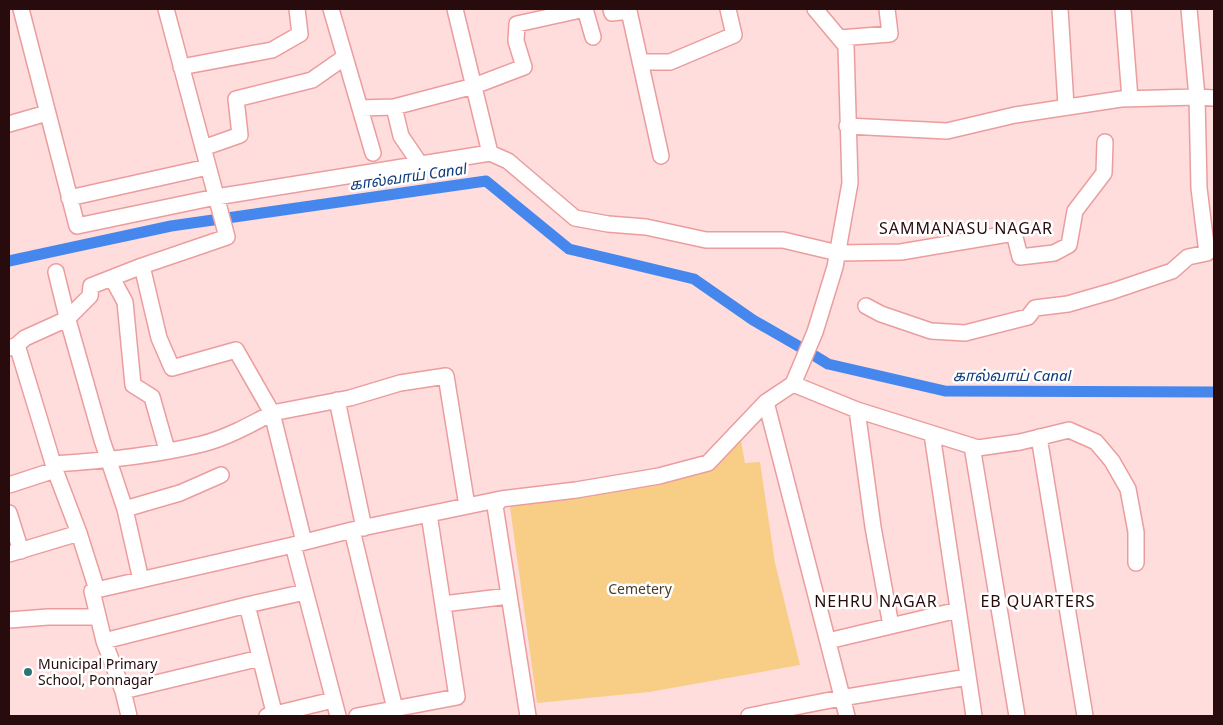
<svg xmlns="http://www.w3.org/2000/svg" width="1223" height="725" font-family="'Noto Sans','Noto Sans Tamil',sans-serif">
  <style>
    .green { fill: #f8cd86 }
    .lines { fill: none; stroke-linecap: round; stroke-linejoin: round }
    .canal { stroke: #4587ed; stroke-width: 11 }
    .minor-casing { stroke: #eb9d9e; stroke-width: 18 }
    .minor { stroke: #fff; stroke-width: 15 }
    .poi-dot { fill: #2b7578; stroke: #fff; stroke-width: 2 }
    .labels { text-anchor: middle; stroke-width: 5; stroke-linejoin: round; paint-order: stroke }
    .park-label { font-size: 14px; fill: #4a3c26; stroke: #fff }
    .poi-label { font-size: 14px; fill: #270b0d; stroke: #fff; text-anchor: start }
    .water-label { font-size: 15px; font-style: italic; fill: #113c7c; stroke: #fff }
    .quarter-label { font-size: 16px; letter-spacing: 1px; fill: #270b0d; stroke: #fff }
  </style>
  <rect width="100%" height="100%" fill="#fedddc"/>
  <!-- green -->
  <path class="green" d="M741 441 745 463 760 462 775 563 800 665 649 692 537 703 510 507 599 491 727 451Z"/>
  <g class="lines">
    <!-- canal -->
    <path class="canal" d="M9 261 171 226 486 181 569 249 694 279 753 320 800 347
      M815 356 828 364 945 391 1214 392"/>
    <defs>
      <path id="minor" d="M21 9 77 226 216 197 490 153 508 161 575 218 608 224 646 227 706 240H783L838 253 901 252 1014 233 1020 257 1054 253 1069 245 1075 211 1104 173 1105 142
        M331 9 373 153
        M455 9 490 153
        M585 9 593 37
        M611 9 612 13 629 11 661 156
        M1060 9 1066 106
        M1123 9 1130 99
        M1189 9 1197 97 1214 98
        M840 38 890 34 887 9
        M640 62H670L734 35 728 9
        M181 67 272 50 300 34 297 9
        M394 107 474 86 524 67 516 41 517 24 585 9
        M360 108 394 107 401 136 420 164
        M9 124 47 113
        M847 126 947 131 1015 115 1121 99 1197 97 1199 188 1207 253 1188 257 1172 271 1113 291 1068 304 1035 308 1028 317 965 333 931 331 881 314 866 306
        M203 148 240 135 236 99 312 80 345 57
        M69 198 208 167
        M142 266 227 237 166 9
        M56 272 66 313 102 440 125 509 141 580
        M112 278 125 302 133 385 152 397 167 450
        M17 345 25 338 67 319 90 296 91 286 142 266 159 338 172 368 236 350 272 413C250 425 226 438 202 444 153 456 103 461 53 464
        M9 348 17 345 55 470 79 533 97 590
        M793 384 857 410 978 448 1020 442 1069 430 1096 442 1112 461 1128 489 1136 532V563
        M793 384 815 332 835 267 850 183 846 46 815 9
        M337 400 364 528
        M766 402 847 716
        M857 410 873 527 891 626
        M932 434 974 716
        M1039 437 1085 716
        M972 446 1017 716
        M9 485 55 470
        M125 509 180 493 221 475
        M9 513 21 551
        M352 530 395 709
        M304 542 272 413 350 398 400 383 446 376 467 506
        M9 554 79 533
        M443 604 509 596
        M247 605 104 641 92 591 293 545
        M9 620 48 617H98
        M104 641 123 691
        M828 641 958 610
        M129 716 123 691 260 658
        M267 716 333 700
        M275 716 247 605 305 592
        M338 716 293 545 352 530 501 499
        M357 716 457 697 429 514
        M528 716 495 506 501 499 576 490 659 476 708 463 766 402 793 384
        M749 716 841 698 968 677"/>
    </defs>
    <!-- minor casing -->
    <use href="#minor" class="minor-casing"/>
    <!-- minor -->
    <use href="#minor" class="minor"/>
  </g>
  <!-- markers -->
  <circle class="poi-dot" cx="28" cy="672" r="5"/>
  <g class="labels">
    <!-- park labels -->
    <g class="park-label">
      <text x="640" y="594">Cemetery</text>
    </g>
    <!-- poi labels -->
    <g class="poi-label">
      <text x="38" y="669">Municipal Primary<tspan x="38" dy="16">School, Ponnagar</tspan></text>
    </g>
    <!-- water labels -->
    <g class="water-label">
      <text transform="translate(408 177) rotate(-8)" y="5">கால்வாய் Canal</text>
      <text x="1012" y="381">கால்வாய் Canal</text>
    </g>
    <!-- quarter labels -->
    <g class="quarter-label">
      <text x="966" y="234">SAMMANASU NAGAR</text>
      <text x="876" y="607">NEHRU NAGAR</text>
      <text x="1038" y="607">EB QUARTERS</text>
    </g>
  </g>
  <!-- border -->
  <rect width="1223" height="725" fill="none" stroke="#270b0d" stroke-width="20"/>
</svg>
